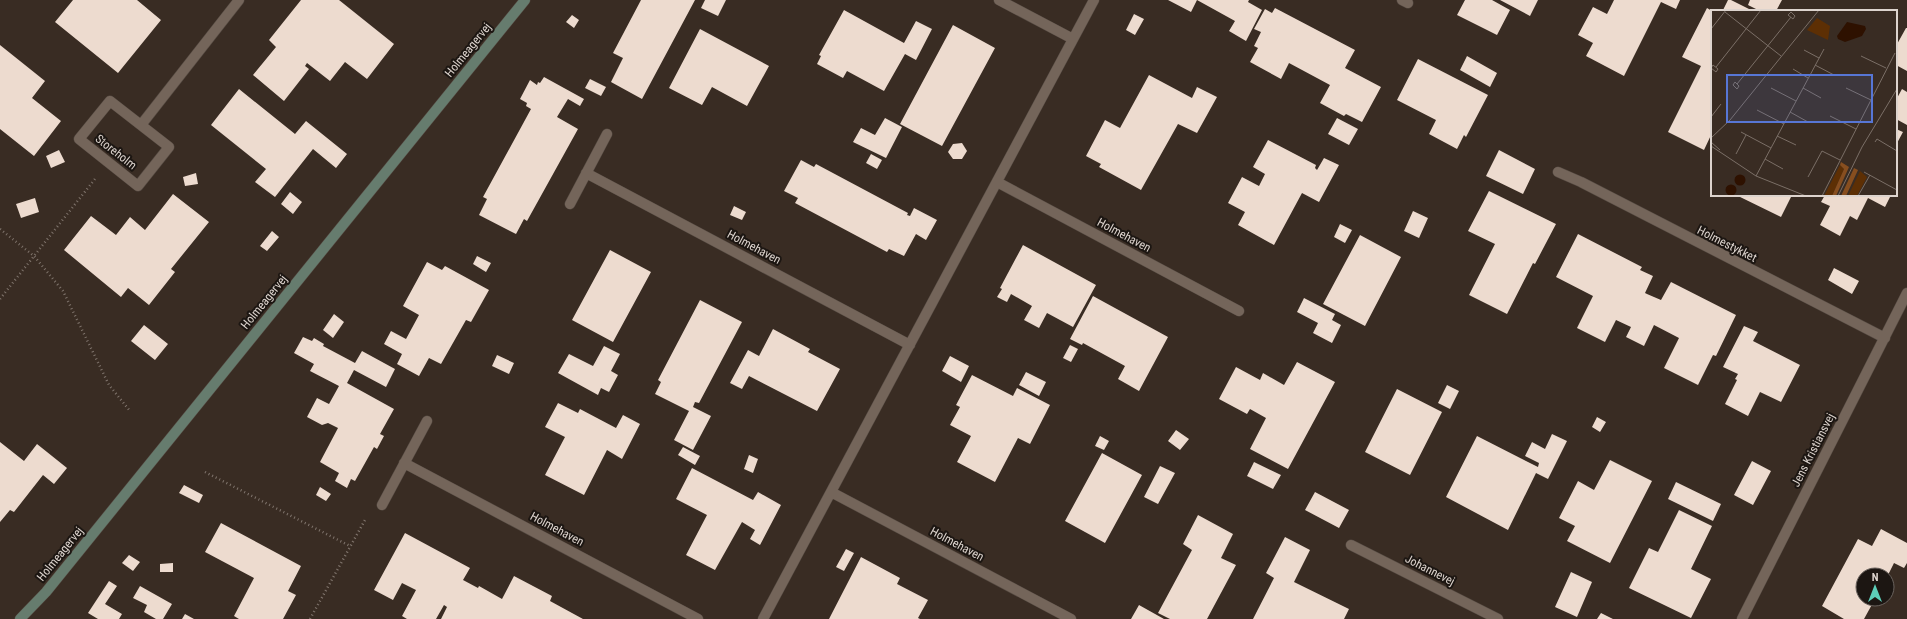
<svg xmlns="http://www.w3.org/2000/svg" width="1907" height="619" font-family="'Roboto Condensed',sans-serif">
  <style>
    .building { fill: #eddbcf }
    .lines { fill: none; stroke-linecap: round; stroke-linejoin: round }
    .street-casing { stroke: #554a42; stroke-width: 11 }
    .secondary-casing { stroke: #554a42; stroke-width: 11 }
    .path { stroke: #80756d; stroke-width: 2.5; stroke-dasharray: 1 3; stroke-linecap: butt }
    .street { stroke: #74655a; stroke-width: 10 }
    .secondary { stroke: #667c6e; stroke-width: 10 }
    .labels { text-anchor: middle; stroke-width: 4; stroke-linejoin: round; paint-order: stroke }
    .street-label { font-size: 12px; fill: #ddd4ce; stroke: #1c1612 }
    .inset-road { fill: none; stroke: #7b6f67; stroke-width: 1 }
    .view { fill: #5776d5; fill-opacity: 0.15; stroke: #5776d5; stroke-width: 2 }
    .inset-edge { fill: none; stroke: #ddd4ce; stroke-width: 2 }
  </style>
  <rect width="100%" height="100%" fill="#392c23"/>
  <!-- building -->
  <path class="building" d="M73 0H137L161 20 118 73 55 22Z
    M301 0H339L394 44 367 79 345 62 330 81 307 63 305 66 309 69 284 101 253 75 276 47 269 40Z
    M641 0H695L642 99 611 82 623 58 613 53Z
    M705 0H726L718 16 701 8Z
    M1168 0H1197L1191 12Z
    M1197 0H1249L1248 2 1262 10 1246 41 1229 31 1235 21Z
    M1465 0H1492L1510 10 1497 35 1457 15Z
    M1500 0H1538L1530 16Z
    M1614 0H1680L1676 9 1661 2 1624 76 1586 56 1593 43 1578 35 1593 7 1607 14Z
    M1728 0H1731L1753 11H1724L1723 10Z
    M1750 0H1782L1776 11H1760L1748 5Z
    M1275 8 1355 50 1345 68 1381 87 1362 122 1346 114 1344 116 1320 103 1330 85 1289 63 1281 79 1250 62 1258 48 1254 46 1261 32 1254 29 1265 9 1272 13Z
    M1707 8 1712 11V133L1704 150 1668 132 1701 66 1682 57Z
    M844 10 904 43 916 21 932 29 916 60 905 54 884 91 847 71 843 78 817 64 821 56 819 55Z
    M1134 14 1144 19 1135 35 1126 30Z
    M572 15 579 20 574 28 566 22Z
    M953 25 995 48 942 146 900 124Z
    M1906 28H1907V71L1896 65V46Z
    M700 29 769 66 747 106 712 87 702 105 669 88Z
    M0 45 45 81 32 98 61 121 34 156 0 129Z
    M1467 56 1497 73 1490 87 1460 70Z
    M1418 59 1488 95 1466 137 1464 135 1457 149 1429 134 1436 120 1397 100Z
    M1149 75 1192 98 1197 87 1217 97 1197 133 1178 124 1141 190 1099 167 1101 164 1086 156 1105 120 1120 128Z
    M544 77 584 99 580 106 568 99 557 117 578 129 527 221 524 219 516 234 479 215 487 199 483 197 531 109 526 106 527 103 520 99 530 80 537 85 538 82 540 83Z
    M590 79 606 87 601 96 585 88Z
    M239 89 295 134 306 121 347 154 336 168 313 149 275 197 255 182 266 169 211 125Z
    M1902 89 1907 92V125L1896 119V100Z
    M885 118 902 127 886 158 853 142 861 128 875 135Z
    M1337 118 1358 129 1349 145 1328 134Z
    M1896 129 1903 132 1896 145Z
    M1268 140 1316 165 1315 168 1317 170 1324 158 1339 165 1319 202 1302 193 1274 245 1238 225 1245 212 1228 203 1242 177 1259 186 1265 174 1253 167Z
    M962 143 967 151 962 159H953L948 152 953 144Z
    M59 150 65 162 51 168 46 156Z
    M1499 150 1535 169 1523 194 1486 176Z
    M871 154 882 160 877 169 866 163Z
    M801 160 814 167 816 164 908 213 907 215 910 216 914 208 937 220 926 240 916 234 904 256 889 249 887 252 795 203 798 198 784 191Z
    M196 173 198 184 185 186 183 177Z
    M1489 191 1556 224 1535 264 1533 263 1507 314 1469 295 1495 244 1468 231Z
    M290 192 302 202 293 214 281 204Z
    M173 194 209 222 171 269 175 272 149 305 128 288 121 297 64 250 91 216 116 235 130 217 145 230Z
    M1736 195H1792L1781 217Z
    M1825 195H1891L1885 207 1868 198 1857 220 1850 216 1840 236 1820 225 1830 206 1821 202Z
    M35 198 39 212 21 218 16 204Z
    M734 206 746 212 742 220 730 215Z
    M1413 211 1428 218 1419 238 1404 231Z
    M1340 224 1352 230 1345 243 1334 237Z
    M272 231 279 237 267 251 260 246Z
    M1578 234 1642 267 1640 270 1653 276 1645 293 1647 294 1661 300 1671 282 1736 315 1716 356 1713 355 1698 385 1664 368 1679 338 1654 325 1644 346 1626 337 1631 327 1616 320 1605 342 1577 328 1593 296 1556 277Z
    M1360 235 1401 257 1365 326 1323 304Z
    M1023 245 1096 285 1073 327 1047 313 1039 328 1024 320 1032 306 1011 294 1007 302 997 297 1002 289 1000 288Z
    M610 250 651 272 613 342 572 320Z
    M477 256 491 263 486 272 473 264Z
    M427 262 442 270 445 266 489 290 471 322 466 320 441 364 429 358 419 376 397 364 402 354 384 344 391 331 406 339 419 315 403 306Z
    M1834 268 1859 281 1852 294 1828 280Z
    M1093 296 1168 337 1139 391 1118 379 1125 366 1083 343 1082 345 1070 339Z
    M1304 298 1335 314 1332 320 1341 325 1332 343 1313 333 1318 323 1297 312Z
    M700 300 742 322 699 403 695 402 693 407 711 416 693 450 674 440 689 411 655 394 661 382 658 380Z
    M334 314 344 322 333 338 323 330Z
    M144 325 168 344 155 360 131 341Z
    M1744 326 1758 332 1753 341 1800 365 1781 402 1760 392 1748 416 1725 404 1737 380 1735 379 1738 374 1723 367Z
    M773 329 810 349 808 352 840 369 817 411 749 376 742 389 730 383 748 350 759 356Z
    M303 337 312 341 314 338 324 344 323 346 355 363 362 351 395 369 386 387 354 370 347 383 394 409 380 434 384 436 377 449 374 447 355 481 351 479 347 488 335 481 339 473 320 462 338 428 328 423 322 425 307 417 317 398 329 404 339 386 310 371 314 364 294 353Z
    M1070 345 1078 349 1071 362 1063 358Z
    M604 346 620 354 611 371 618 375 609 392 601 388 598 395 558 373 569 354 593 366Z
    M497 355 514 363 509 374 492 366Z
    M950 356 969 366 961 382 942 371Z
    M1297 362 1335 382 1288 469 1250 449 1266 418 1250 409 1247 414 1219 399 1236 367 1260 380 1263 373 1284 385Z
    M1026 372 1046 382 1039 396 1019 385Z
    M972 375 1013 396 1017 388 1050 405 1030 444 1018 438 995 482 957 462 971 436 950 425 960 407 956 405Z
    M1447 385 1459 391 1450 409 1438 403Z
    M1397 389 1442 412 1410 475 1365 452Z
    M558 403 578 413 580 409 616 428 623 415 640 424 622 459 607 450 584 495 545 475 565 437 545 427Z
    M1597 417 1606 422 1600 432 1592 427Z
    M1176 430 1189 439 1180 450 1168 441Z
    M1552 434 1567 441 1548 479 1536 473 1508 530 1446 497 1477 436 1538 467 1539 463 1525 456 1532 442 1545 449Z
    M1100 436 1109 441 1104 450 1095 446Z
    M0 442 24 461 37 444 67 468 54 484 43 475 14 512 10 510 0 522Z
    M683 447 700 456 695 465 678 455Z
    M1102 453 1142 475 1105 543 1065 521Z
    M749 455 758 459 753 473 744 469Z
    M1610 460 1652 481 1610 563 1567 541 1575 526 1559 518 1578 481 1594 490Z
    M1752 461 1771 471 1753 505 1734 495Z
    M1254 462 1281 475 1273 489 1247 476Z
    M1160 466 1175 473 1158 504 1144 497Z
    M692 468 753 500 758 492 781 505 760 545 750 539 755 530 742 522 715 570 686 555 707 515 676 499Z
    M1676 482 1721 504 1713 521 1668 499Z
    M184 485 203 495 199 503 179 493Z
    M320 487 331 494 326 501 316 495Z
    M1315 492 1349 510 1339 528 1305 510Z
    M1679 510 1712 526 1691 569 1711 579 1691 618 1629 588 1649 548 1658 552Z
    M1198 515 1233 534 1221 558 1236 565 1207 619H1170L1158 613 1192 550 1183 544Z
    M221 523 301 566 288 591 296 595 283 619H239L234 616 254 578 205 552Z
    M1881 529 1907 543V563L1904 568 1894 563 1888 575H1863V599H1875L1864 619H1844L1822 606 1858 539 1872 546Z
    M405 533 470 568 463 580 478 588 479 586 502 599 514 576 552 596 550 601 583 619H441L447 607 444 605 436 619H407L402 616 416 590 402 583 393 600 374 590Z
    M1285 537 1310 550 1294 582 1349 609 1344 619H1253L1274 578 1266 573Z
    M846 549 854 553 844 571 836 567Z
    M129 555 140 562 133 571 122 563Z
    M861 557 900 578 897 584 928 600 918 618 920 619H829Z
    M173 563V572H160V564Z
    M1571 572 1592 582 1577 617 1555 607Z
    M109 581 117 586 105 604 122 614 119 619H98L88 613Z
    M140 586 172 604 163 619H156L144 612 147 605 133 598Z
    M1139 605 1164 619H1131Z
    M1601 613 1613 619H1597Z
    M185 614 194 619H182Z"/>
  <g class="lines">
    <defs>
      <path id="street" d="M999 0 1073 39
        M1402 0 1408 3
        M110 101 169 147 138 186 79 139Z
        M141 125 239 0
        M1558 172 1581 182 1885 338
        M586 173 910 345
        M997 182 1239 311
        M570 204 607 134
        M404 463 698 619
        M831 492 1071 619
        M382 505 427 421
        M1351 545 1498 619
        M763 619 1094 0
        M1742 619 1907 293"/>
      <path id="secondary" d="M20 619 46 592 525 0"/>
    </defs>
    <!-- street casing -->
    <use href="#street" class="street-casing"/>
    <!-- secondary casing -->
    <use href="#secondary" class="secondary-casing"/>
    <!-- path -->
    <path class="path" d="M0 229 34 256 63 291 109 385 130 411
      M0 299 95 179
      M205 472 350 546
      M310 619 365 520"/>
    <!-- street -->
    <use href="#street" class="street"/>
    <!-- secondary -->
    <use href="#secondary" class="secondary"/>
  </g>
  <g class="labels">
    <!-- street labels -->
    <g class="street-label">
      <text transform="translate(468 50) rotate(-51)" y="4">Holmeagervej</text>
      <text transform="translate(116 152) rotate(38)" y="4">Storeholm</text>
      <text transform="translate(1124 235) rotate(28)" y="4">Holmehaven</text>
      <text transform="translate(1727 244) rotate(27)" y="4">Holmestykket</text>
      <text transform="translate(754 247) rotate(28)" y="4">Holmehaven</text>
      <text transform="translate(264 302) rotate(-51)" y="4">Holmeagervej</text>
      <text transform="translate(1813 450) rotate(-63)" y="4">Jens Kristiansvej</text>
      <text transform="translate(557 529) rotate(28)" y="4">Holmehaven</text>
      <text transform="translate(957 544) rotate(28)" y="4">Holmehaven</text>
      <text transform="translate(60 554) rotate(-51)" y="4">Holmeagervej</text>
      <text transform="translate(1430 570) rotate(27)" y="4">Johannevej</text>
    </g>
  </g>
  <!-- overview -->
  <g transform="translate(1711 10)">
    <rect width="186" height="186" fill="#392c23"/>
    <path d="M106 8 119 16 117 30 96 20ZM129 155 133 159 121 186H113ZM149 161 156 167 146 186H137Z" fill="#5d2f04"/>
    <path d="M130 152 138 157 125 186H121L133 159 129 155ZM143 158 147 160 135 186H130Z" fill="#874e1f"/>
    <path d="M136 12 154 16 155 19 151 26 134 32 127 29 126 26ZM23.5 170a5.5 5.5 0 1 1 11 0a5.5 5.5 0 1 1-11 0ZM14.5 180a5.5 5.5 0 1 1 11 0a5.5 5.5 0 1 1-11 0Z" fill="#2e1100"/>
    <path class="inset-road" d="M14 2 70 46M80 2 84 6 82 9 77 5ZM0 19 15 0M93 40 108 48M150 46 175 58M2 55 7 59 5 62 0 58ZM104 55 123 65M5 57 50 0M82 59 97 68M24 72 28 76 26 79 22 75ZM26 74 80 7M60 78 85 91M92 78 110 88M135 78 160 90M46 100 73 114M79 102 97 112M119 106 145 119M0 107 10 94M30 122 60 138M66 126 85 135M0 128 19 110 108 0M0 132 9 140M164 132 166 129 186 141M0 136 45 166 95 186M25 144 35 125M54 149 72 159M153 162 186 180M45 166 113 39M97 167 111 141 129 150M111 186 184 43M127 186 151 137 186 79M147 186 159 165"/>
    <path class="view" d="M16 65H161V112H16Z"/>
    <rect width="186" height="186" class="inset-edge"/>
  </g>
  <!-- north arrow -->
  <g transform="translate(1875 587)"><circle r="19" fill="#1c1612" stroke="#69625d"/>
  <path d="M0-3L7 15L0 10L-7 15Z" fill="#5dceb9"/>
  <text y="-6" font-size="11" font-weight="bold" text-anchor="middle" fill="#ddd4ce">N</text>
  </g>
</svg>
